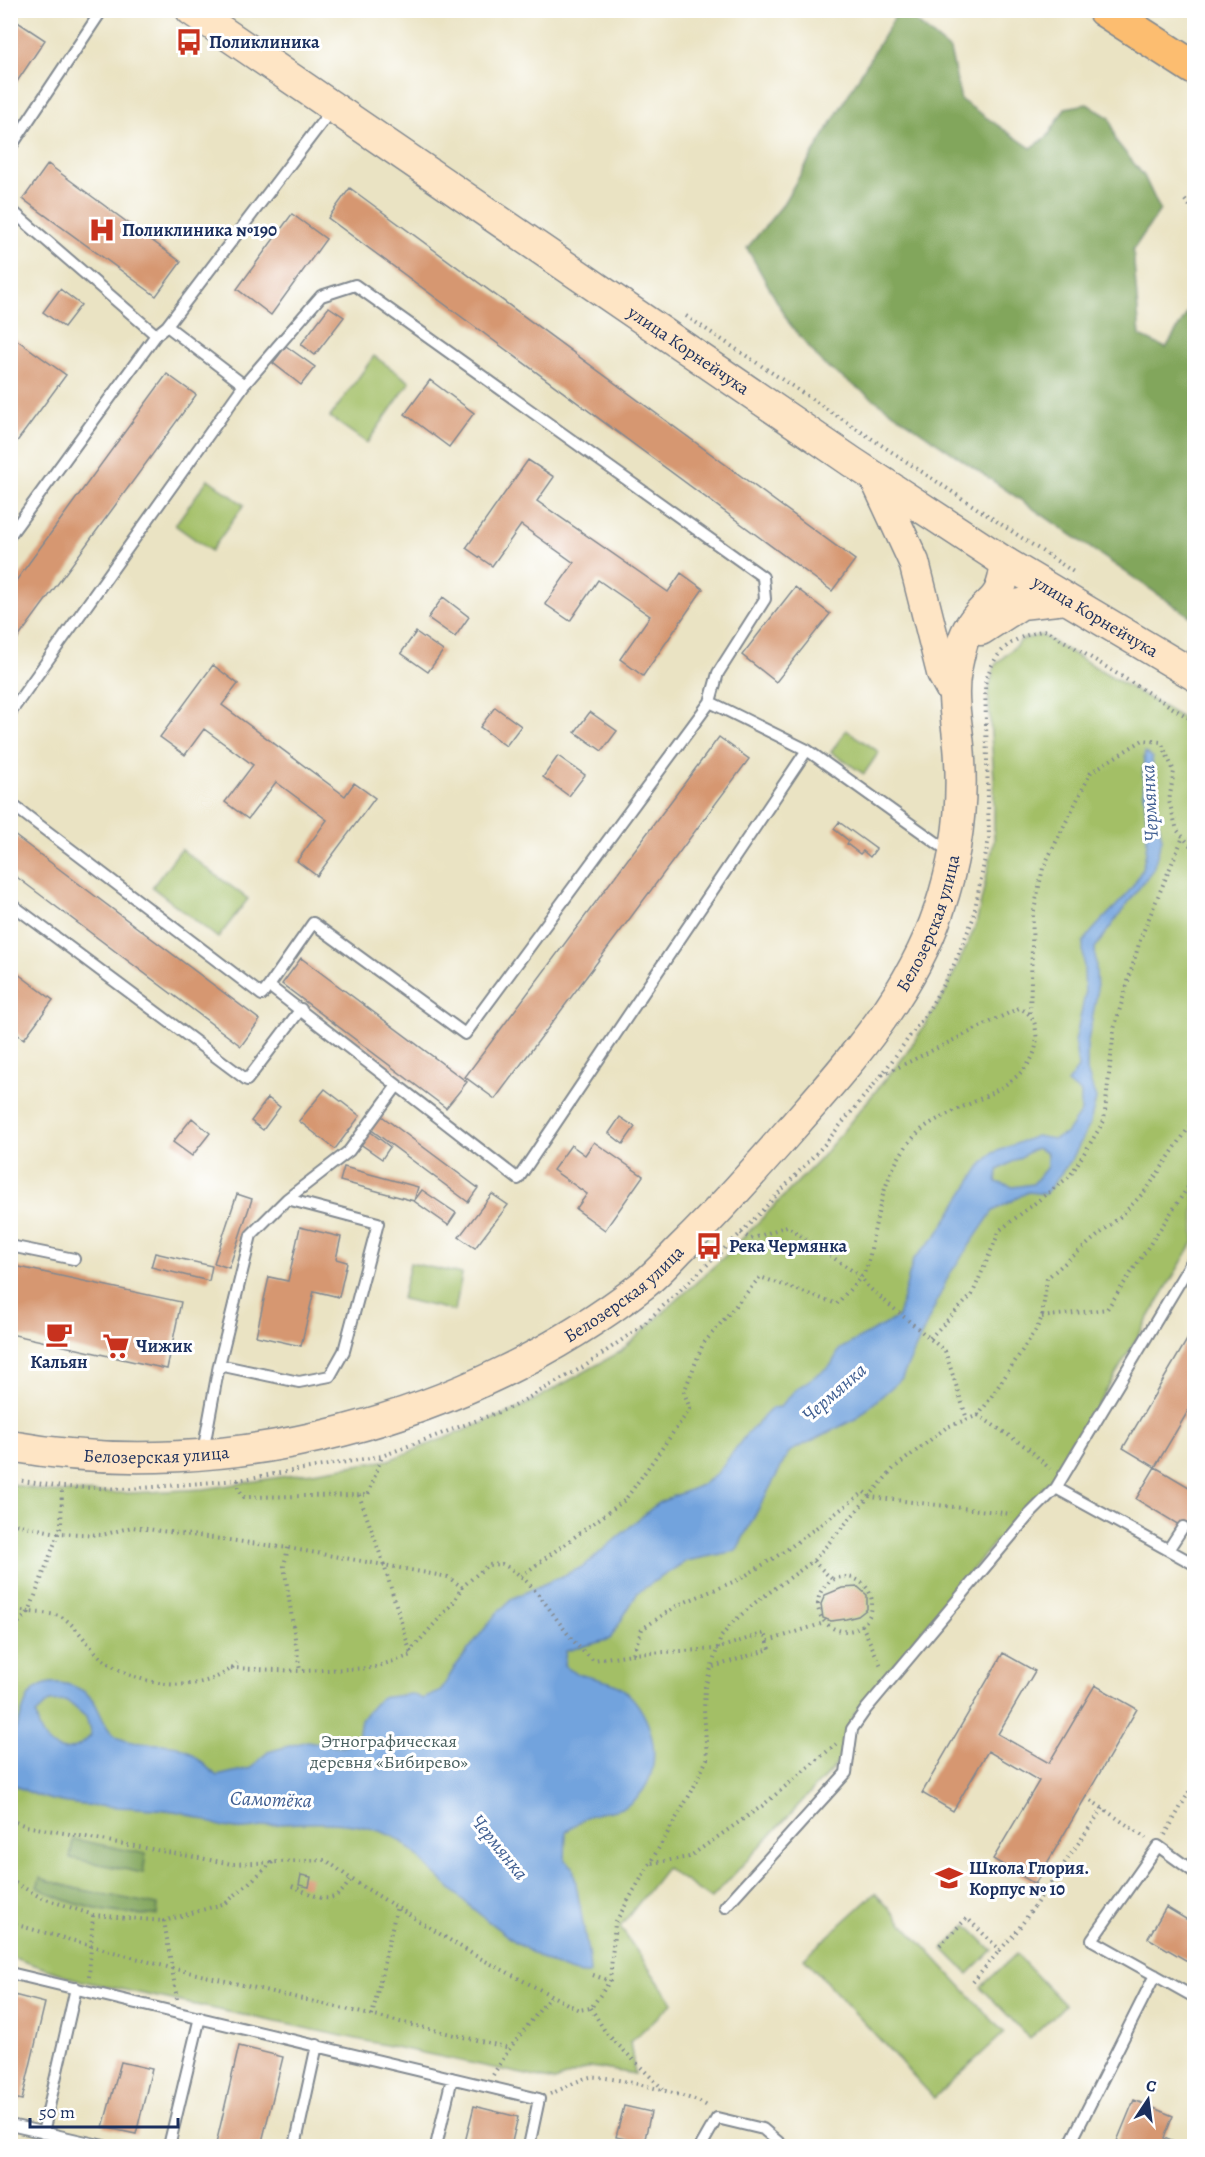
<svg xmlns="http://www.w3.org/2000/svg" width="1205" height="2157" font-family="Alegreya,serif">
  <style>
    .green { fill: #a3bf66; stroke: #5f7762; stroke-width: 1.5 }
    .forest { fill: #82a65b; stroke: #4e6a5c; stroke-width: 1.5 }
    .water { fill: #72a3dd; stroke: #46699e; stroke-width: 1.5; fill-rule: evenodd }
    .building { fill: #d69771 }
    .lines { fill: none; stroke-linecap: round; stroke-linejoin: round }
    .lane-casing { stroke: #828990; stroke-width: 14 }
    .secondary-casing { stroke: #828990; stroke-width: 33 }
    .highway-casing { stroke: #828990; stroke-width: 36 }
    .path { stroke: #828990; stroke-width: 4; stroke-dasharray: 1.5 4.5; stroke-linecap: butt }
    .lane { stroke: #fff; stroke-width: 10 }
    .secondary { stroke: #fee5c5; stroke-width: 30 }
    .highway { stroke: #fcbd6f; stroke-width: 33 }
    .labels { text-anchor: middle; stroke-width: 6; stroke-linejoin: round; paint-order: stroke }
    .poi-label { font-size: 18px; font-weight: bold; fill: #1b2f5e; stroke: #fff; text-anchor: start }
    .street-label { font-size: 18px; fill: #1b2f5e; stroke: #fff }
    .park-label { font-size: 18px; fill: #4b6161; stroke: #fff }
    .water-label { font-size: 20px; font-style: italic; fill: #3e5d91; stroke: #fff }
  </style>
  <rect width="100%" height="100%" fill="#fff"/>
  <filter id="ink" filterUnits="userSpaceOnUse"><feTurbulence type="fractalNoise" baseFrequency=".0167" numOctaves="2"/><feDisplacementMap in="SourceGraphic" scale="12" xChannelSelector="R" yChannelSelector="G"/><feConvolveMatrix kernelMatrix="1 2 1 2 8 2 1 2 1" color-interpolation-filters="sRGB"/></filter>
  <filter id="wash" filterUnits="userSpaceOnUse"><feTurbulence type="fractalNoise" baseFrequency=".008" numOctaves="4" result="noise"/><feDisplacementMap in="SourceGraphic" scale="24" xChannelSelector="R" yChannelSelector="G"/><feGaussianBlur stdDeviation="1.35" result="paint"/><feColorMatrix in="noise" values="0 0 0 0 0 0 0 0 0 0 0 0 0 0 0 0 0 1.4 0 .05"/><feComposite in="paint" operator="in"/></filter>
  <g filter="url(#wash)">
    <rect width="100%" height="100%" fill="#eae3c3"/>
    <!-- green -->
    <path class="green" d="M374 356 410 382 367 443 330 417Z
      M208 479 244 505 211 551 175 525Z
      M1041 635 1194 725V1241L1057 1474 1014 1519 854 1714 837 1764 711 1899 666 1868 620 1927 673 2003 630 2042 635 2074 591 2067 555 2081 82 1981 11 1957V1484L49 1492 130 1493 204 1489 389 1460 518 1409 620 1352 725 1256 820 1159 906 1054 943 997 976 925 994 841V778L988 692 995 665 1023 639Z
      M846 730 879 752 864 774 831 752Z
      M181 849 248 899 218 938 152 887Z
      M410 1263 462 1274 455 1311 402 1299Z
      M875 1893 1004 2033 934 2098 804 1958Z
      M967 1925 992 1950 968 1974 943 1949Z
      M1016 1954 1065 2005 1030 2039 981 1987Z"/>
    <!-- forest -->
    <path class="forest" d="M899 10 903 11 950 50 961 100 1031 148 1048 136 1065 108 1087 104 1110 118 1116 141 1144 176 1160 210 1133 250 1140 336 1166 348 1194 302V619L824 365 789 323 747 248 781 207Z
      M73 1839 146 1854 143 1873 70 1858Z
      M40 1878 73 1888 158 1905 157 1915C115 1915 74 1908 37 1887Z"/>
    <!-- water -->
    <path class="water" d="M1145 752 1152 757 1155 805 1162 839 1153 869 1095 948 1097 993 1087 1046V1071L1096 1099 1089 1126 1072 1159 1045 1194 1028 1192 993 1211 949 1275 902 1378 857 1418 789 1452 736 1551 686 1561 638 1592 610 1639 566 1651 564 1665C579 1680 606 1676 623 1689 655 1714 668 1774 632 1802 619 1813 603 1810 589 1816 581 1819 573 1827 566 1832L565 1860 573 1867 589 1958 590 1974C547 1977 467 1905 436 1875 424 1864 411 1846 396 1838 362 1820 318 1822 280 1824 268 1825 256 1829 244 1829 219 1831 198 1814 174 1811 119 1803 61 1814 11 1783V1737C24 1722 20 1698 39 1687 56 1677 82 1686 93 1700 100 1710 103 1724 111 1732 125 1748 157 1741 177 1746 191 1750 206 1767 217 1776L251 1768 268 1752 307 1741 343 1747 358 1739 361 1719 380 1698 411 1694 423 1699 440 1692 455 1667 496 1614 513 1598 584 1566 658 1503 699 1486 716 1475 745 1436 772 1408 780 1407 795 1390 831 1365 840 1349 898 1317 913 1260 937 1235 980 1167 993 1153 1036 1136 1053 1139 1066 1134 1081 1112V1093L1067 1083 1078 1068 1075 1042 1085 995 1083 943C1098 920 1124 903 1137 879 1159 841 1137 793 1145 752ZM1036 1148 1047 1153V1167L1033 1184 1013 1187 996 1182 998 1170ZM67 1701 86 1717 91 1735C67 1763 40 1748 36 1714L49 1702Z"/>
    <g id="blocks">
      <!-- building -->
      <path class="building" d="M10 17 45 40 10 92Z
        M48 164 181 262 156 296 23 199Z
        M350 188 855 560 832 591 328 218Z
        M292 214 326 239 271 315 237 289Z
        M60 289 81 305 64 327 43 312Z
        M329 307 344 317 315 355 301 344Z
        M10 335 66 375 10 451Z
        M286 346 315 367 301 385 273 363Z
        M167 374 196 395 10 649V589Z
        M430 380 474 413 449 447 405 414Z
        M528 460 554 477 537 501 668 592 681 573 703 589 643 676 620 659 650 616 598 580 570 621 545 604 574 563 521 525 492 566 466 548Z
        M795 587 830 614 776 682 742 655Z
        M443 597 469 617 455 637 428 618Z
        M416 632 443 651 428 672 401 653Z
        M213 665 238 684 222 705 345 796 354 783 375 798 317 876 297 861 327 820 276 782 248 819 225 802 253 765 204 729 185 755 160 737Z
        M495 707 521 726 506 746 480 727Z
        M590 712 617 731 602 751 575 732Z
        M719 737 749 759 495 1099 465 1077Z
        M558 756 585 775 569 796 543 777Z
        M839 822 876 849 870 857 863 851 860 854 847 844 849 841 834 829Z
        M10 832 260 1020 241 1046 10 872Z
        M301 958 467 1082 446 1108 282 984Z
        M10 968 53 1000 24 1039 10 1029Z
        M325 1089 360 1116 335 1149 299 1121Z
        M268 1098 280 1107 263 1130 251 1121Z
        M379 1114 478 1188 468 1202 369 1128Z
        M620 1117 635 1127 623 1144 609 1133Z
        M192 1118 210 1133 192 1156 173 1142Z
        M368 1130 390 1147 382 1159 359 1143Z
        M594 1142 643 1176 605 1230 576 1209 587 1194 553 1170 571 1145 585 1155Z
        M344 1167 418 1187 414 1201 340 1181Z
        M422 1190 456 1213 448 1225 414 1201Z
        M237 1194 252 1199 229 1268 214 1263Z
        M492 1194 508 1205 475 1248 459 1237Z
        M300 1227 341 1237 336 1259 347 1262 339 1297 314 1291 301 1346 256 1336 269 1277 288 1281Z
        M155 1253 212 1266 209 1281 151 1267Z
        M10 1265 181 1302 167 1369 10 1334Z
        M1194 1328V1401L1155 1467 1194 1490V1534L1136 1499 1155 1467 1123 1448Z
        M858 1587 867 1595V1609L858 1616 846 1619 831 1621 823 1618 821 1604 825 1595 842 1588Z
        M1003 1653 1035 1671 998 1734 1049 1763 1095 1685 1137 1709 1035 1884 993 1859 1039 1781 988 1751 953 1811 922 1793Z
        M301 1875 311 1877 309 1887 299 1885Z
        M1166 1907 1194 1924V1965L1148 1938Z
        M10 1994 45 2003 22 2100 10 2097Z
        M239 2046 283 2057 261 2146 216 2144Z
        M121 2062 152 2069 136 2134 103 2127Z
        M1134 2100 1173 2116 1164 2138 1174 2142 1173 2146H1115Z
        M474 2106 518 2117 511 2146H464Z
        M624 2106 651 2112 644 2143 616 2137Z"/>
    </g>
  </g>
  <g filter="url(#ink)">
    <use href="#blocks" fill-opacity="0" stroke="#828990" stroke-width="1.5"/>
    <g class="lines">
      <defs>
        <path id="lane" d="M10 148 102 10
          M10 209 156 335
          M244 385 321 296 355 285 763 577 765 599 718 673 710 702
          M10 535 156 335 167 326 332 109
          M10 713 244 385 167 326
          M10 803 262 995 269 986 518 1179 807 750 951 853
          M10 903 247 1080 301 1009
          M269 986 313 923 465 1034 710 702 807 750
          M10 1246 74 1259
          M219 1365 299 1382 330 1376 344 1351 378 1223 287 1199
          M203 1452 219 1365 251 1235 287 1199 349 1151 396 1087
          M1056 1488 1194 1564
          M1168 1550 1183 1527
          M1194 1872 1158 1846 1092 1940 1194 1997
          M725 1907 846 1773 852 1729 866 1709 1028 1516 1056 1488 1194 1258
          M10 1973 539 2099 529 2146
          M10 2125 104 2146
          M43 2133 76 1988
          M169 2146 200 2017
          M295 2146 317 2045
          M436 2146 452 2078
          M701 2146 717 2118 763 2129 783 2146
          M1069 2146 1155 1975"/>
        <g id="secondary">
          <path id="s1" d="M191 10 852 462 1006 563 1194 675"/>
          <path d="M875 478 914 562 942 673 952 691"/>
          <path d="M981 630 1021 604 1066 599"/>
          <path id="s2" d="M10 1446C228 1485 469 1420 643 1285 657 1274 669 1260 681 1248 720 1210 755 1170 790 1130 849 1063 910 996 939 910 955 863 963 811 960 760 959 729 950 701 956 670 959 657 962 637 970 626 990 595 1000 608 1006 563"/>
        </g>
        <path id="highway" d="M1104 10 1194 68"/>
      </defs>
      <!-- lane casing -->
      <use href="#lane" class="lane-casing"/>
      <!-- secondary casing -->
      <use href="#secondary" class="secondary-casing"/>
      <!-- highway casing -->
      <use href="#highway" class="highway-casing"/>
      <!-- path -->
      <path class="path" d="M1185 200 1194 211
        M686 316 1075 573
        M1030 1013 1033 915 1043 868 1091 772 1143 740 1161 742 1174 771 1169 801 1177 830 1194 850
        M741 1233 751 1239 787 1226 860 1276 868 1287 945 1351 967 1419
        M1042 1317 1107 1309 1194 1178
        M930 1338 972 1295 1000 1230 1070 1176 1104 1121 1114 1029 1141 937 1183 837
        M978 1415 1029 1449 1050 1469
        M10 1479 62 1487 130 1489 238 1480 382 1456 512 1407 585 1366 643 1325 741 1233 824 1145 881 1076 928 1011 953 967 973 919 989 838 985 684C994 650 1012 637 1046 630L1194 721
        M238 1480V1488L244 1497 368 1495 382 1456
        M359 1495 384 1565 448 1577 462 1587 488 1565 502 1564C543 1584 558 1633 593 1660L632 1654 716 1649 765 1633 770 1649 710 1668
        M10 1523 57 1533 102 1535 132 1527 288 1548 384 1565 410 1651
        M288 1548 284 1566 300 1671
        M813 1561 833 1580
        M521 1576 625 1500 690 1409 684 1392 703 1344 760 1277 837 1304C845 1293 861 1280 866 1269 870 1260 871 1247 873 1237 881 1198 890 1158 921 1130 951 1104 1044 1088 1036 1032 1035 1019 1031 1014 1019 1008L882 1075
        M818 1604a27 27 0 1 1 54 0a27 27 0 1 1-54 0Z
        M10 1609 29 1612 61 1526 62 1487
        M862 1625 882 1668
        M10 1631 29 1612C39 1613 57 1613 65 1619 80 1630 89 1648 104 1660 138 1687 204 1697 237 1663
        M768 1641 824 1623
        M633 1653 642 1629 678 1605 740 1579 785 1551 864 1492 871 1497 1012 1514
        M231 1668 300 1671 372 1668 412 1655 410 1651 453 1603 462 1587
        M1086 1797 1146 1838
        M10 1820 26 1826 232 1864 326 1860 351 1879 474 1955 579 2010 591 2008 610 1981 615 1923 692 1791 707 1759 704 1709 705 1687 721 1637 733 1622 756 1602 813 1561 894 1468 947 1427 979 1415 1036 1330 1042 1317 1047 1278 1121 1216 1147 1189 1194 1120
        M1165 1835 1194 1783
        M652 1863 689 1857 762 1806 836 1744
        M10 1880 40 1897 93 1915 164 1921
        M292 1886C320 1897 332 1910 351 1879
        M10 1923 171 1968 510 2048
        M940 1945 967 1918 1000 1950 1017 1931 1103 1808
        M593 1975 610 1981
        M89 1977 93 1915
        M973 1982 1000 1950
        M177 1999 164 1921 226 1903 274 1861
        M591 2008 606 2033 664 2090
        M372 2016 397 1906
        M493 2075 510 2048 550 1997
        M550 2094C563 2089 577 2080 590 2077 603 2074 700 2097 708 2107"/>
      <!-- lane -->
      <use href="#lane" class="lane"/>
      <!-- secondary -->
      <use href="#secondary" class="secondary"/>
      <!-- highway -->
      <use href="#highway" class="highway"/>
    </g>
  </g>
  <!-- icons -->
  <defs>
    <symbol id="bus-bare" viewBox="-9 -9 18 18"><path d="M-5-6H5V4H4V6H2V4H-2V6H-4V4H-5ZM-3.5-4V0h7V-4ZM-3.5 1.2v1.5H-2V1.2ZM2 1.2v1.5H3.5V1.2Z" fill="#c8321e" stroke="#fff" stroke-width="2.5" paint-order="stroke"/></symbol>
    <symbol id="hospital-bare" viewBox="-9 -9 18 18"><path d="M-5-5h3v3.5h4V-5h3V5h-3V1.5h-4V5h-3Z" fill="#c8321e" stroke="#fff" stroke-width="2.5" paint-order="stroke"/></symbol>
    <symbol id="cafe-bare" viewBox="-9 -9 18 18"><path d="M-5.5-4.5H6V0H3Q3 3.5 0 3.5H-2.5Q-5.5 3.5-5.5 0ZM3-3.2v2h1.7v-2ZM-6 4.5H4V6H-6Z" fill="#c8321e" stroke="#fff" stroke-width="2.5" paint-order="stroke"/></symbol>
    <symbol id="supermarket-bare" viewBox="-9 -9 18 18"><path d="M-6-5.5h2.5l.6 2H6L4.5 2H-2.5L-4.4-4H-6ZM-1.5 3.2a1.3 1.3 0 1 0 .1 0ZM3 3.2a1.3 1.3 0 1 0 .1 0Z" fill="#c8321e" stroke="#fff" stroke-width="2.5" paint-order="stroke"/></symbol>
    <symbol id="school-bare" viewBox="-9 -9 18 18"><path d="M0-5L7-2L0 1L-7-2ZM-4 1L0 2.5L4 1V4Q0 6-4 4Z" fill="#c8321e" stroke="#fff" stroke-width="2.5" paint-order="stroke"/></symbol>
  </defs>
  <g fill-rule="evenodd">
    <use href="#bus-bare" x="170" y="23" width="38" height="38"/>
    <use href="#hospital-bare" x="83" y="211" width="38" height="38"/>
    <use href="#bus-bare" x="690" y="1227" width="38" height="38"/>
    <use href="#cafe-bare" x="40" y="1315" width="38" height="38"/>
    <use href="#supermarket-bare" x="97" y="1327" width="38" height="38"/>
    <use href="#school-bare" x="930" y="1859" width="38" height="38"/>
  </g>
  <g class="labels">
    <!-- poi labels -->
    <g class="poi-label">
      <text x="209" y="48">Поликлиника</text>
      <text x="122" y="236">Поликлиника №190</text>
      <text x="729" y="1252">Река Чермянка</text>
      <text x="136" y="1352">Чижик</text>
      <text x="59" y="1368" text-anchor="middle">Кальян</text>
      <text x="969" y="1874">Школа Глория.<tspan x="969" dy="21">Корпус № 10</tspan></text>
    </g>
    <!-- street labels -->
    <g class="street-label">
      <text dy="6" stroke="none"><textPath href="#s1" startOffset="603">улица Корнейчука</textPath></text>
      <text dy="6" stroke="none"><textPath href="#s1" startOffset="1089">улица Корнейчука</textPath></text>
      <text dy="6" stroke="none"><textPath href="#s2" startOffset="1137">Белозерская улица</textPath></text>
      <text dy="6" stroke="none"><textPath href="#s2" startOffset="651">Белозерская улица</textPath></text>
      <text dy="6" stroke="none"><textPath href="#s2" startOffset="147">Белозерская улица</textPath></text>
    </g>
    <!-- park labels -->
    <g class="park-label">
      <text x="389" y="1747">Этнографическая<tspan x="389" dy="21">деревня «Бибирево»</tspan></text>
    </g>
    <!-- water labels -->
    <g class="water-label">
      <text transform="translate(1149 803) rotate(-93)" y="7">Чермянка</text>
      <text transform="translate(834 1392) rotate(-41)" y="7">Чермянка</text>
      <text transform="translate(271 1799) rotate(2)" y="7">Самотёка</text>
      <text transform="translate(500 1847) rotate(51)" y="7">Чермянка</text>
    </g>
  </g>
  <!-- margin -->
  <rect width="1205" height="2157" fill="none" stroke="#fff" stroke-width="36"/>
  <!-- north arrow -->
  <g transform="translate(1148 2100) rotate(13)" stroke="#ffffff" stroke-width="4.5" paint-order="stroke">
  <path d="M0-4.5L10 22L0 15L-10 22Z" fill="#1b2f5e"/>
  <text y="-9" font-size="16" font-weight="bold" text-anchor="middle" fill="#1b2f5e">С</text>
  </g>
  <!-- scale -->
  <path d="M30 2118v9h148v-9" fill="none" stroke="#1b2f5e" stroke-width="3"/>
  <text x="39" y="2118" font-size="18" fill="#1b2f5e" stroke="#ffffff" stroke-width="4.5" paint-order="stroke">50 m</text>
</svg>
